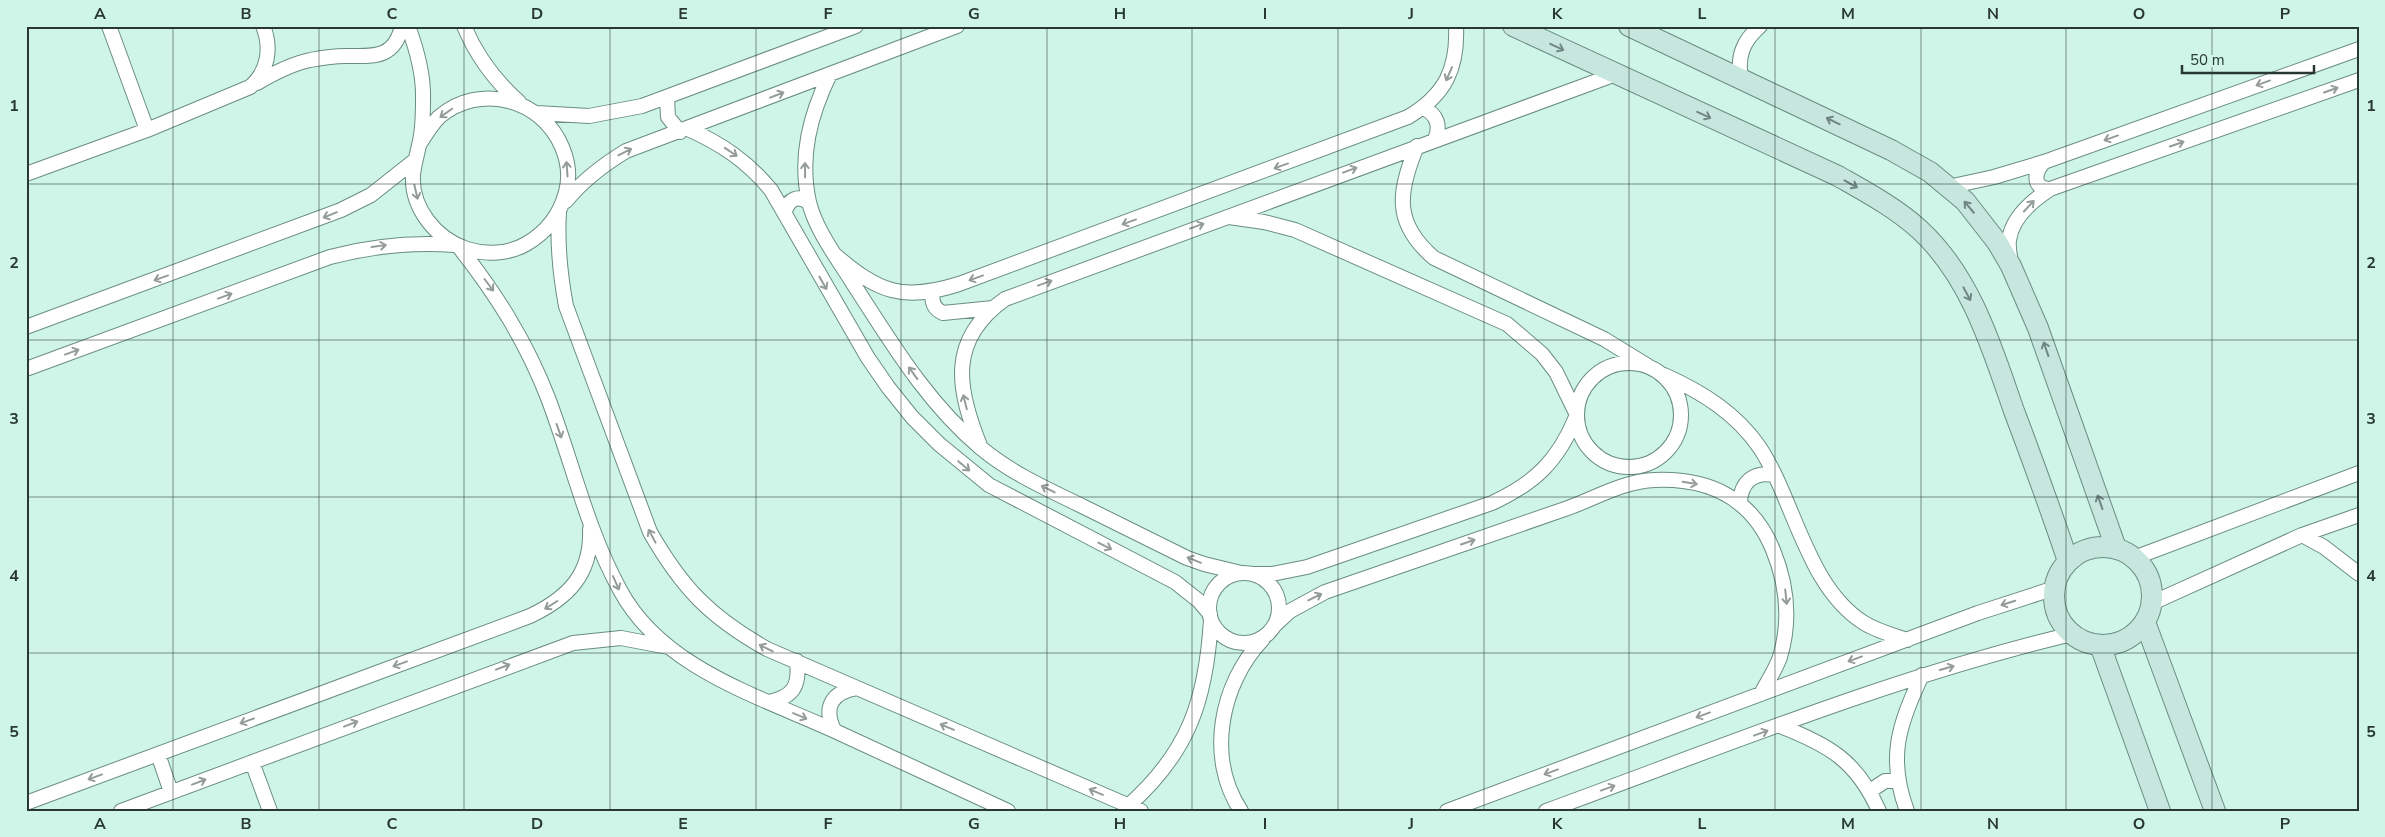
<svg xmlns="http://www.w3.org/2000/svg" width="2385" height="837" font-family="'Nunito Sans',sans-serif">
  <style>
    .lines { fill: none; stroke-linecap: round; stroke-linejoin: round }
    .street-casing { stroke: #6a8d82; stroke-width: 16 }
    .secondary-casing { stroke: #6a8d82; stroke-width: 22 }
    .street { stroke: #fff; stroke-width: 14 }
    .secondary { stroke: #c7e6de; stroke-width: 20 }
    .oneway { stroke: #708680 }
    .oneway2 { stroke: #949c9a }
    .grid { fill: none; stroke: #293834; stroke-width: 1; stroke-opacity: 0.55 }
    .neatline { fill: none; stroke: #293834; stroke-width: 2 }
    .grid-label { font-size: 16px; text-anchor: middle; font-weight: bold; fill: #293834 }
  </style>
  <rect width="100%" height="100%" fill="#cff5e9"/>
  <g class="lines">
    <defs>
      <path id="street" d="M109 26 147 130
        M408 26C417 50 424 74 423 100 423 115 423 131 419 145 417 156 414 164 413 175 411 208 436 239 467 249 486 255 509 254 526 244 547 232 560 215 566 192 570 177 568 161 562 147 542 99 480 82 439 117 431 125 425 135 419 145
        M464 26C477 57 494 80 519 102
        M830 74C810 115 799 157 809 202 816 231 838 259 854 285 891 342 927 403 981 448 1011 473 1047 489 1082 506 1117 523 1152 541 1187 558L1204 564 1241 573
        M1741 78C1737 56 1743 41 1760 26
        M257 83C274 73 291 64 310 60 321 58 333 56 345 56 372 56 394 60 402 26
        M667 98 668 117 680 132
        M1423 108C1437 114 1441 126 1435 139
        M536 113 589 116 642 106 856 26
        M688 129C722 144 748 162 771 190L868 358 888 387 912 417 939 444 989 485 1175 582 1199 601 1210 614
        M1417 146C1398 192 1393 223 1434 258L1604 339 1648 366
        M2044 162C2034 172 2032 189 2050 189
        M26 174 147 130 250 87C268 72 272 48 263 26
        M1948 187 1994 177 2044 162 2359 49
        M566 201C583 180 603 165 626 151L957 26
        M559 212C557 245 560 274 566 306L650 532C682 588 710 617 767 649L1141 811
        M785 212C788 199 799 194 809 203
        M1229 217 1264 222 1295 230 1507 324 1542 354 1556 372 1576 413
        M459 247C496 294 526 341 548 398 572 461 587 530 620 590 662 669 762 697 837 732 894 758 951 785 1008 811
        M834 254C878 292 902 302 959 284L1408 117C1445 95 1458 69 1456 26
        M2011 263C2010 256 2008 247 2009 240 2012 217 2033 200 2050 189L2359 80
        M933 293C931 302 934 309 943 313L993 308
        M26 327 341 210 371 195 414 161
        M1577 415a52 52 0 1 1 104 0a52 52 0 1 1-104 0Z
        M26 369 330 257C372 246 411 242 454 245
        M1664 375C1702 392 1736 413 1760 448 1795 502 1807 587 1864 623 1877 631 1892 635 1907 640
        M981 448C957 390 947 340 1005 299L1616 74
        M1740 502C1741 482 1754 471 1774 475
        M2302 535 2324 547 2359 574
        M2134 558 2359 473
        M1209 608a35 35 0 1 1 70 0a35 35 0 1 1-70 0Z
        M1254 574H1272L1307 567 1492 503C1535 483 1558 461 1576 417
        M2152 603 2302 535 2359 515
        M1275 625 1290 611 1325 592C1405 565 1485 536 1565 509 1594 499 1623 481 1655 480 1709 478 1752 498 1773 550 1787 584 1791 620 1780 657 1776 669 1767 682 1761 694
        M769 702C793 697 800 686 797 661
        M1780 726C1829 745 1857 761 1879 811
        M834 730C823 707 832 692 857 688
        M158 754 171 792
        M252 762 270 811
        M1870 791 1885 781H1898
        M26 803 530 616C568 598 592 574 590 529
        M1128 806C1189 752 1206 700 1211 620
        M121 811 573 643 621 638 668 647
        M1241 811C1206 758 1220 684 1263 639
        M1447 811 1978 613 2055 588
        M1546 811C1719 748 1892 677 2072 634
        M1907 811C1887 757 1899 725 1922 675"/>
      <path id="secondary" d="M1513 26 1838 176C1866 192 1896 208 1920 230 1971 277 1992 348 2014 411 2033 461 2051 511 2068 561
        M1629 26 1891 150 1930 172 1965 201 1997 242 2011 266 2038 328 2116 548
        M2054 596a49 49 0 1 1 98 0a49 49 0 1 1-98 0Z
        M2145 622 2215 811
        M2100 645 2160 811"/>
    </defs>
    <!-- street casing -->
    <use href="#street" class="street-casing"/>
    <!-- secondary casing -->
    <use href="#secondary" class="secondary-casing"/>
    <!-- street -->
    <use href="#street" class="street"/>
    <!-- secondary -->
    <use href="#secondary" class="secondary"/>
  </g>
  <!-- one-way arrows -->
  <defs><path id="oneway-shaft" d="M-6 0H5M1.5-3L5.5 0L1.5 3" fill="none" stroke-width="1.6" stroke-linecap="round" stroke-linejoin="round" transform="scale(1.25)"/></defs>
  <g class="oneway">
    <use href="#oneway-shaft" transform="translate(1557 47) rotate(25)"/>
    <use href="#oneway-shaft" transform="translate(1704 115) rotate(25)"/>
    <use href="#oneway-shaft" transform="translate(1833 121) rotate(-154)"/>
    <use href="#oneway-shaft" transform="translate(1851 184) rotate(29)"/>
    <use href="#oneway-shaft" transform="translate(1969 207) rotate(-130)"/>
    <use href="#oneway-shaft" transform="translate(1967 294) rotate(62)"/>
    <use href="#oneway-shaft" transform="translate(2046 349) rotate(-109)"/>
    <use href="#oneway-shaft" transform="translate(2100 502) rotate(-109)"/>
  </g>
  <g class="oneway2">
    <use href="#oneway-shaft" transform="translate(1449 74) rotate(114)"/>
    <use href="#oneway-shaft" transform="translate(2263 83) rotate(160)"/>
    <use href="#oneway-shaft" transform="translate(2331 90) rotate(-19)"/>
    <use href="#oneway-shaft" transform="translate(777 95) rotate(-21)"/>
    <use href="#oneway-shaft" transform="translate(446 113) rotate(145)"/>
    <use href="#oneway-shaft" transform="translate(2111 138) rotate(160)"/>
    <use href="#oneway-shaft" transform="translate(2177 144) rotate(-19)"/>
    <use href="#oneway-shaft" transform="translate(625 152) rotate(-27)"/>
    <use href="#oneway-shaft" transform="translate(731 152) rotate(34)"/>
    <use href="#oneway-shaft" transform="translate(1281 166) rotate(160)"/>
    <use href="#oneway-shaft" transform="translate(567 169) rotate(-94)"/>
    <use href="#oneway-shaft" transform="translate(805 170) rotate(-91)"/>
    <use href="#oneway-shaft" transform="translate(1350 170) rotate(-20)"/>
    <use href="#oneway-shaft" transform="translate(416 192) rotate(77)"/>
    <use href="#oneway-shaft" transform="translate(2029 206) rotate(-47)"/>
    <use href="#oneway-shaft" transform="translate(330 215) rotate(158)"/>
    <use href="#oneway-shaft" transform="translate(1129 222) rotate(160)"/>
    <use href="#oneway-shaft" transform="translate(1197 226) rotate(-20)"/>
    <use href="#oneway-shaft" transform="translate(379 246) rotate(-8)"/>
    <use href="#oneway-shaft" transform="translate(161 278) rotate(160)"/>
    <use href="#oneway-shaft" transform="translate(976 278) rotate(160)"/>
    <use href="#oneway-shaft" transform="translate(823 283) rotate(60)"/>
    <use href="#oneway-shaft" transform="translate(1045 283) rotate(-20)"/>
    <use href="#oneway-shaft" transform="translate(489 285) rotate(53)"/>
    <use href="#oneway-shaft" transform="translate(225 296) rotate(-20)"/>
    <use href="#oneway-shaft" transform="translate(72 352) rotate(-20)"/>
    <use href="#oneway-shaft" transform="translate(913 373) rotate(-126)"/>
    <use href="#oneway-shaft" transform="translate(965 402) rotate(-104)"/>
    <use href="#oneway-shaft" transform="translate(559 431) rotate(71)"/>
    <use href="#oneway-shaft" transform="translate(964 466) rotate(40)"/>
    <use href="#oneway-shaft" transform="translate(1690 483) rotate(10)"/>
    <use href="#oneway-shaft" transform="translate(1048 489) rotate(-153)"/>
    <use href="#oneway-shaft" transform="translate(652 536) rotate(-118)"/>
    <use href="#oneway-shaft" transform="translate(1468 542) rotate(-19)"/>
    <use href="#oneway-shaft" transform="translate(1105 546) rotate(27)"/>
    <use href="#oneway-shaft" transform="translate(1194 560) rotate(-158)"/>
    <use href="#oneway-shaft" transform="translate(616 583) rotate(66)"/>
    <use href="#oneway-shaft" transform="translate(1315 597) rotate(-26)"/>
    <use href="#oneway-shaft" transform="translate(1786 597) rotate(84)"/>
    <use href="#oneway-shaft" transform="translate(2008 603) rotate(162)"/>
    <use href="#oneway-shaft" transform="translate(551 605) rotate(148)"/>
    <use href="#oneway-shaft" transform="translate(766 648) rotate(-154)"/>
    <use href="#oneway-shaft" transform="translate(1855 659) rotate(160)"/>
    <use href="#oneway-shaft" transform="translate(400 664) rotate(160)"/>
    <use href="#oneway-shaft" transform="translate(503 667) rotate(-21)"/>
    <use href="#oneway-shaft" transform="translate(1947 668) rotate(-16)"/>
    <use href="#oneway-shaft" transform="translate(1703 715) rotate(160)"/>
    <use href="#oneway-shaft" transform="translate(800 716) rotate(23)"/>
    <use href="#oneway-shaft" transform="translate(247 721) rotate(160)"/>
    <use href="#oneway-shaft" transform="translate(351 724) rotate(-21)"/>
    <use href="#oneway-shaft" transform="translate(947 727) rotate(-157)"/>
    <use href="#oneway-shaft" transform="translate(1761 733) rotate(-20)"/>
    <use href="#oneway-shaft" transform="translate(1551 772) rotate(160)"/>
    <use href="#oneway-shaft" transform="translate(95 777) rotate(160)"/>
    <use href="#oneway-shaft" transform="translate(199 782) rotate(-21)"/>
    <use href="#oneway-shaft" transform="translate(1608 788) rotate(-20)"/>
    <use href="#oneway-shaft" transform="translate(1096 792) rotate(-157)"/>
  </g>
  <!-- grid -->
  <path class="grid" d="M173 26V811M319 26V811M464 26V811M610 26V811M756 26V811M901 26V811M1047 26V811M1192 26V811M1338 26V811M1484 26V811M1629 26V811M1775 26V811M1921 26V811M2066 26V811M2212 26V811M26 184H2359M26 340H2359M26 497H2359M26 653H2359"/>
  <!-- border -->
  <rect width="2385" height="837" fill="none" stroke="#cff5e9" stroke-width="55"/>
  <!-- scale -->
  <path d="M2182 65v8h132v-8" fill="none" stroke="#293834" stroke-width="2.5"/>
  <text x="2190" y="65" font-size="15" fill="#293834" stroke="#cff5e9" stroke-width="4" paint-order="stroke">50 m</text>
  <rect x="28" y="28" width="2330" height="782" class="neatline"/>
  <g class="grid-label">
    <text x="100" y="19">A</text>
    <text x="246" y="19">B</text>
    <text x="392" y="19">C</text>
    <text x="537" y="19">D</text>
    <text x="683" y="19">E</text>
    <text x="828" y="19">F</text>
    <text x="974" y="19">G</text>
    <text x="1120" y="19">H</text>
    <text x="1265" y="19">I</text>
    <text x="1411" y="19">J</text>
    <text x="1557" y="19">K</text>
    <text x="1702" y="19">L</text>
    <text x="1848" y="19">M</text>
    <text x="1993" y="19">N</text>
    <text x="2139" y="19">O</text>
    <text x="2285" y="19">P</text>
    <text x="14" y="111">1</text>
    <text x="2371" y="111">1</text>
    <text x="14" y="268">2</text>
    <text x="2371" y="268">2</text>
    <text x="14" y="424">3</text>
    <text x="2371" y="424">3</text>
    <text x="14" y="581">4</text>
    <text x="2371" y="581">4</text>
    <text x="14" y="737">5</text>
    <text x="2371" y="737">5</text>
    <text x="100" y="829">A</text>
    <text x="246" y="829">B</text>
    <text x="392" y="829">C</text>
    <text x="537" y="829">D</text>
    <text x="683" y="829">E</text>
    <text x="828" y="829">F</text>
    <text x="974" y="829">G</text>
    <text x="1120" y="829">H</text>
    <text x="1265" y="829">I</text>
    <text x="1411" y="829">J</text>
    <text x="1557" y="829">K</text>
    <text x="1702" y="829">L</text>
    <text x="1848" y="829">M</text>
    <text x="1993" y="829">N</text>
    <text x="2139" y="829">O</text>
    <text x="2285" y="829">P</text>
  </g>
</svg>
